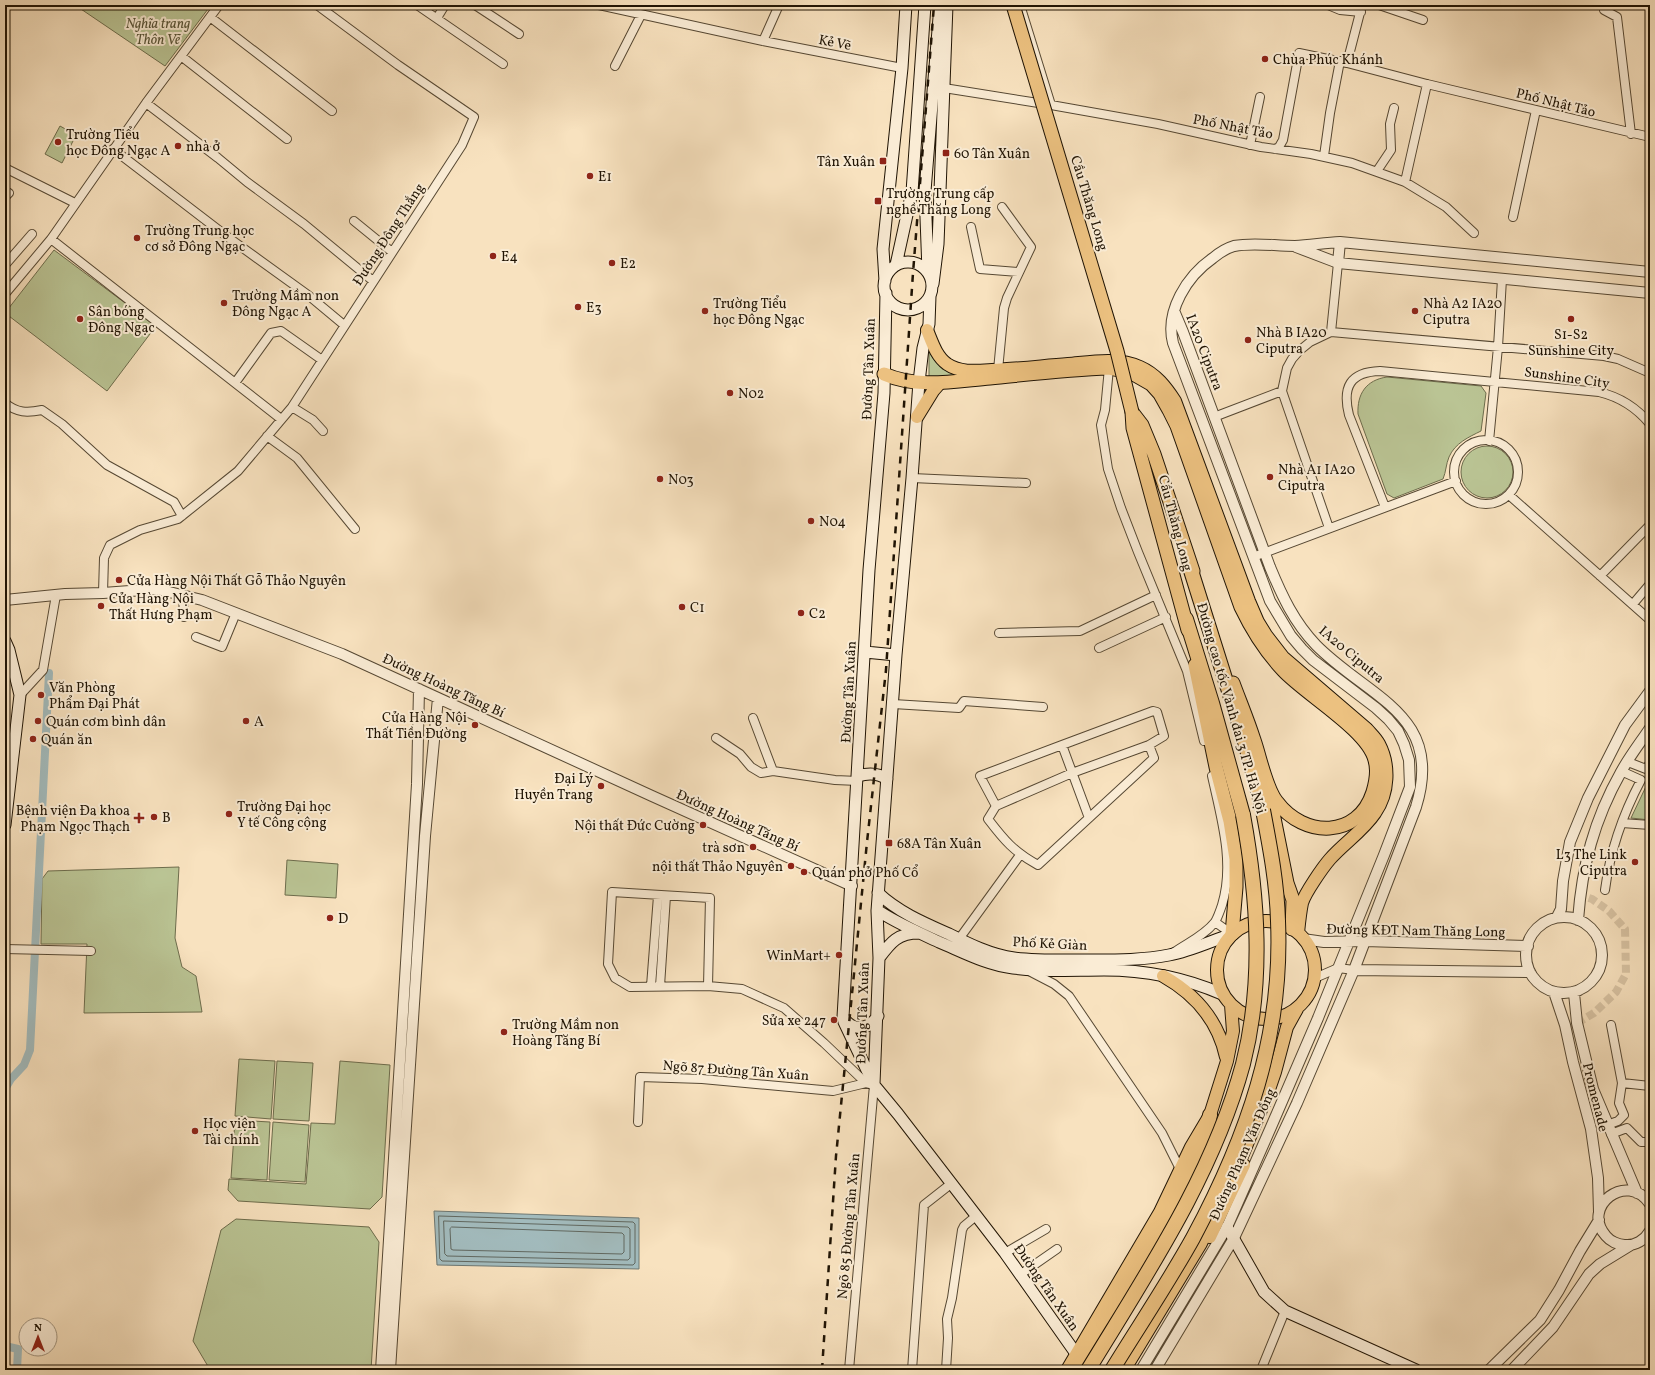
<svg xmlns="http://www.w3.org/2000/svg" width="1655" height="1375" font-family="Vollkorn,serif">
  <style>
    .green { fill: #bac494; stroke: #6d6c4c }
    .water { fill: #a2bbbd; stroke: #6e7873 }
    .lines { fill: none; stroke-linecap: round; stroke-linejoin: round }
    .shore { stroke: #616860; stroke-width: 1 }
    .canal { stroke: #a2bbbd; stroke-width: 8 }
    .minor-tunnel { stroke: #d8c3a3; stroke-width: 8; stroke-dasharray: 8 4; stroke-linecap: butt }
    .minor-casing { stroke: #564833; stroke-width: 10 }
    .tertiary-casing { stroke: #564833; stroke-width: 12 }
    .secondary-casing { stroke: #201404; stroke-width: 13 }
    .primary-casing { stroke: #201404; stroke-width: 14 }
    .trunk-casing { stroke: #201404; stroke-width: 15 }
    .motorway-casing { stroke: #201404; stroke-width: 16 }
    .minor { stroke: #faecd5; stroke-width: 8 }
    .tertiary { stroke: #faecd5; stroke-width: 10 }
    .secondary { stroke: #faecd5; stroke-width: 11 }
    .primary { stroke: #ecc180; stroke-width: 12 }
    .trunk { stroke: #ecc180; stroke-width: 13 }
    .motorway { stroke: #ecc180; stroke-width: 14 }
    .rail { stroke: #201404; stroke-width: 2.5; stroke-dasharray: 7 7; stroke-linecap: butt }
    .trunk-bridge-casing { stroke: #201404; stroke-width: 15; stroke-linecap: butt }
    .motorway-bridge-casing { stroke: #201404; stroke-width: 16; stroke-linecap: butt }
    .trunk-bridge { stroke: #ecc180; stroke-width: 13 }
    .motorway-bridge { stroke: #ecc180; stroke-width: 14 }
    .poi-dot { fill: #8f2418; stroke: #faecd5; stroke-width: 1.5 }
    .labels { text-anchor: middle; stroke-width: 4; stroke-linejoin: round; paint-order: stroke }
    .park-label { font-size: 14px; font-style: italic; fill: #565236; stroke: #faecd5 }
    .street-label { font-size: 14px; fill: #201404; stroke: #faecd5 }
    .poi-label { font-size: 14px; fill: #201404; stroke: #faecd5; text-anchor: start }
  </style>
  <rect width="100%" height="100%" fill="#f8e2bf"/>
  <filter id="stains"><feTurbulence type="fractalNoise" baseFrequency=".005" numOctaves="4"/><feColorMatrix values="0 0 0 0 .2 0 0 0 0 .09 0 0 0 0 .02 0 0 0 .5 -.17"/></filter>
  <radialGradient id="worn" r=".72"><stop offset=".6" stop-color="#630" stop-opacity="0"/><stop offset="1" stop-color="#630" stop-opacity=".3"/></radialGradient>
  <!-- green -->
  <path class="green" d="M75 5H211L165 66Z
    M60 126 76 135 62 163 45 154Z
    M54 250 156 326 107 391 5 313Z
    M929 345 960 375 929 379Z
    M1387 377 1481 386 1486 393 1481 431C1469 437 1455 443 1449 457 1446 464 1446 472 1443 479L1394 498 1387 494 1358 414C1357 394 1366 380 1387 377Z
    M1461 472a26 26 0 1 1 52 0a26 26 0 1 1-52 0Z
    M1650 778V820L1631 818Z
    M287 860 338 864 336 898 285 895Z
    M179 867 175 938 182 967 196 976 202 1012 84 1013 87 944H41L42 879 48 871Z
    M239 1059 275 1061 271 1119 235 1116Z
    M277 1061 313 1063 309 1121 273 1119Z
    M340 1061 390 1065 382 1197 370 1209 238 1201 228 1190 229 1179 306 1184 311 1123 335 1124Z
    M235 1120 270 1122 267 1180 231 1178Z
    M273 1122 309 1125 305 1182 269 1180Z
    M236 1219 369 1227 379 1242 371 1370H217L209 1368 193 1341 221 1230Z"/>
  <!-- water -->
  <path class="water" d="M434 1211 639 1218V1269L437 1265Z"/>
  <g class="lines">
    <!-- shore -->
    <path class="shore" d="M439 1216 633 1222 635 1224V1263L633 1265 442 1261 440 1259Z
      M444 1221 628 1227 630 1229V1258L628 1260 447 1256 445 1254Z
      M452 1227 622 1233 624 1235V1252L622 1254 453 1250 451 1249 450 1229Z"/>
    <!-- canal -->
    <path class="canal" d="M5 1089 11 1079 24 1065 30 1050 49 673
      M5 1346 18 1349 17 1370"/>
    <!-- minor-tunnel -->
    <path class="minor-tunnel" d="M1577 1023 1594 1013 1616 992 1626 974 1625 929 1609 911 1592 899 1580 895"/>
    <defs>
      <path id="minor" d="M417 5 503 64
        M475 5 519 34
        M599 5 763 41 902 68
        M1020 5 1051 105
        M1328 5 1340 10 1361 12
        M1379 5 1423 20
        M1604 10 1617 17 1631 134
        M210 17 332 111
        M437 18 445 5
        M763 41 779 5
        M181 56 287 139
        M1347 63 1362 5
        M615 66 641 15
        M944 88 1051 105 1158 124 1261 147 1311 154 1352 163 1405 182 1446 207 1474 233
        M146 103 218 158 247 182 304 224 373 281
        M1250 145 1260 97
        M113 149 229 238 308 295 344 325
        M1275 149 1279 147 1283 140 1299 53 1347 63 1427 84 1650 137
        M1324 156 1330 113 1340 61
        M5 168 75 203
        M1377 171 1391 150 1390 124 1394 108
        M1405 182 1427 84
        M5 191 9 193 5 197
        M1513 217 1536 110
        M354 221 392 252
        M971 227 980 269 1019 272
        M51 239 281 419
        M5 265 32 234
        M5 294 51 239 146 103 219 5
        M1331 332 1338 263
        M1109 368 1105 410 1101 425 1108 469 1121 508 1138 552 1187 671 1204 741
        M998 370 1004 308 1007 298 1031 247 1002 207
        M235 383 271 333 281 331 322 360
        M5 403C17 413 27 413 42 410L62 424 107 465 174 502 182 516
        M292 407 313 420 323 431
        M1214 417 1282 391
        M267 436 297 458 355 529
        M1454 472a32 32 0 1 1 64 0a32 32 0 1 1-64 0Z
        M1489 441 1498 347 1502 279
        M912 478 1026 483
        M1509 495 1650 620
        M1385 507 1349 415C1342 387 1350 372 1380 371L1599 392C1620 397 1636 407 1650 424
        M1329 528 1282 391 1287 368 1292 359 1299 351 1310 342 1331 332 1604 356 1618 359 1650 373
        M1253 557 1456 481
        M1600 576 1650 525
        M103 593 104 558 110 545 140 530 178 519 238 471 292 407 462 145 474 117 398 65 317 5
        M183 595 184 617
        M1633 604 1650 584
        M999 633 1080 631 1156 595
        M196 637 222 647 236 613
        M1099 648 1166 617
        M20 695 43 670 56 595
        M893 704 959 708 964 701 1043 707
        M753 718 773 771
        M716 738 740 754 751 767 761 773 773 771 835 780 858 781
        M1062 745 1153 711 1157 712 1164 736 1149 745 1072 773 996 806 988 819C1004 840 1014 852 1038 865L1154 758 1149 745
        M1628 762 1646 769 1650 763
        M996 806 980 776 1062 745 1089 818
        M1622 823 1650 825
        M1605 890C1610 851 1623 814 1641 780L1621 771
        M1215 922 1232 934
        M959 939 1020 855
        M5 949 91 951
        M1173 953C1187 943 1204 936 1215 922 1218 917 1220 911 1222 905 1235 863 1221 817 1212 776
        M1029 971 1054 984 1069 996 1162 1133 1180 1169
        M1315 978 1338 968 1354 970
        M651 986 658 896
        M660 986 666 896
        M708 986 710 898 612 892 608 964 615 978 630 987 708 986 742 989 784 1008 824 1043 866 1083
        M1611 1025 1622 1083
        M638 1122 640 1077 702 1079 833 1091 866 1083 874 1085 849 1370
        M1607 1125 1618 1121 1624 1115 1619 1103 1622 1083 1650 1086
        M1611 1134 1627 1128 1641 1142H1650
        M1005 1253 1046 1229
        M1021 1274 1057 1249
        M912 1370 924 1205 952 1183
        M946 1370 948 1338 947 1319 952 1298 962 1230 964 1226 976 1216
        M1261 1370 1285 1311"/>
      <path id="tertiary" d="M1296 247 1338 263 1650 293
        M1338 263 1340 242
        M5 600 65 594 103 593 157 589 202 600 342 654 652 796 852 886
        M1557 917 1561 909 1563 881 1570 842 1588 798 1625 725 1650 691
        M1526 955a38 38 0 1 1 76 0a38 38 0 1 1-76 0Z
        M1578 920C1582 866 1594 820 1621 772 1629 757 1640 743 1650 728
        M1303 939 1324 942 1365 941 1528 946
        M1354 970 1530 972
        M1579 990 1574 993 1577 1023 1593 1089 1637 1193
        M1554 992 1565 1025 1573 1062 1591 1129 1598 1178 1599 1212
        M1650 1204C1627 1170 1580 1207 1606 1236 1610 1241 1618 1245 1625 1245 1635 1246 1645 1240 1650 1231
        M381 1370 417 784 419 689
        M390 1370 425 836 438 698
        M1141 1370 1227 1227 1271 1127 1318 1018 1384 855 1410 787 1409 760 1404 744 1398 731 1388 719 1376 708 1313 660 1302 649 1291 636 1270 601 1173 343C1165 311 1187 276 1213 258 1219 253 1227 248 1234 246 1254 242 1274 246 1295 246 1310 245 1325 243 1340 242L1650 272
        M1155 1370 1234 1238 1297 1103 1354 970 1416 807C1445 714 1368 698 1316 645 1294 622 1282 596 1270 567L1183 332 1175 313
        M1489 1370 1540 1320 1559 1290 1580 1251 1599 1220
        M1512 1370 1553 1327 1589 1274 1600 1264 1631 1245"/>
      <path id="secondary" d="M884 286a24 24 0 1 1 48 0a24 24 0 1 1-48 0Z
        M896 265 912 192 925 5
        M928 271 925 191 940 5
        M885 281 883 249 902 68 906 5
        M933 284 938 244 947 5
        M886 293 884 393 869 570 843 1017 844 1022 874 1085 898 1114 1005 1253 1077 1355
        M5 641 9 650 20 695 5 825
        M865 652 896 655
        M858 776C868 773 878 773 887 779
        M878 893C898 912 924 923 949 934 969 944 991 955 1014 958 1040 961 1067 960 1093 960 1118 960 1144 960 1169 955 1191 951 1211 941 1232 934
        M877 910C896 923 918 932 939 942 963 952 987 965 1013 968 1044 972 1073 970 1104 970 1145 970 1185 978 1222 994
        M879 958C891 942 898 933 919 933
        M843 1017C853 1033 869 1029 878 1016
        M874 1084 879 958 877 911 896 655 912 478 919 382 923 348 929 324 930 296
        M1227 1227 1264 1292 1285 1311 1416 1370"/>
      <path id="primary" d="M927 330C932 342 936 356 947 364 960 373 977 371 992 370 1017 369 1042 366 1068 364 1091 362 1118 357 1140 367 1156 374 1166 387 1175 401L1249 601 1258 622 1266 635 1283 657 1367 729C1371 734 1376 738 1379 744 1390 765 1389 793 1375 813 1363 831 1344 843 1330 859 1323 867 1305 893 1302 903 1300 913 1299 923 1298 933
        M917 417 933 391 940 383
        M1217 970a49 49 0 1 1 98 0a49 49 0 1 1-98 0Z
        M1163 976C1195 994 1218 1020 1226 1057
        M1264 1104 1275 1072 1287 1027 1297 1009
        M1210 1237 1244 1165
        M1067 1370 1160 1212 1191 1147 1210 1115 1227 1061 1233 1031 1231 1005"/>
      <path id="trunk" d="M884 374C918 389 955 381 990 378 1030 374 1070 369 1109 368L1130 372 1151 384 1160 394 1169 410 1177 426 1241 607C1252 630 1265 651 1283 670 1305 694 1368 730 1375 760 1378 770 1376 782 1373 792 1358 839 1304 838 1277 802 1266 789 1260 757 1254 740 1248 721 1240 702 1233 683
        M1132 412 1142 425 1154 454 1193 571
        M1132 412 1133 428 1188 630
        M1195 665 1216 767 1230 821 1236 859V887L1232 934
        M1269 793 1287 883 1293 900 1292 929"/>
      <path id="motorway" d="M1188 561 1245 742 1263 810
        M1186 619 1212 703 1243 815
        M1078 1370 1172 1212 1205 1142 1210 1115
        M1123 1370 1200 1243 1241 1156 1266 1095"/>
    </defs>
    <!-- minor casing -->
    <use href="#minor" class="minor-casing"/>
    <!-- tertiary casing -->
    <use href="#tertiary" class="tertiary-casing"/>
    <!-- secondary casing -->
    <use href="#secondary" class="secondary-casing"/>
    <!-- primary casing -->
    <use href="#primary" class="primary-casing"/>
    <!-- trunk casing -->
    <use href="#trunk" class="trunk-casing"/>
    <!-- motorway casing -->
    <use href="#motorway" class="motorway-casing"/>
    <!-- minor -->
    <use href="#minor" class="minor"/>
    <!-- tertiary -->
    <use href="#tertiary" class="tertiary"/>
    <!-- secondary -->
    <use href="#secondary" class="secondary"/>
    <!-- primary -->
    <use href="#primary" class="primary"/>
    <!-- trunk -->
    <use href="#trunk" class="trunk"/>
    <!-- motorway -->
    <use href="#motorway" class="motorway"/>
    <!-- rail -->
    <path class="rail" d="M822 1370 836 1156 867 842 886 670 913 273 934 5"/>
    <defs>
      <path id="trunk-bridge" d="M1013 5 1117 351 1132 412"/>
      <path id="motorway-bridge" d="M1088 1370C1147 1273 1213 1175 1243 1064 1264 982 1258 897 1243 815
        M1112 1370C1139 1326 1168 1283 1193 1238 1247 1137 1283 1037 1278 921 1277 883 1270 847 1263 810"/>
    </defs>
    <!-- trunk-bridge casing -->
    <use href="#trunk-bridge" class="trunk-bridge-casing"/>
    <!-- motorway-bridge casing -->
    <use href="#motorway-bridge" class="motorway-bridge-casing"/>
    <!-- trunk-bridge -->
    <use href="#trunk-bridge" class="trunk-bridge"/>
    <!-- motorway-bridge -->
    <use href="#motorway-bridge" class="motorway-bridge"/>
  </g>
  <!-- markers -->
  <g class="poi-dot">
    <circle cx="1265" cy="59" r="4"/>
    <circle cx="58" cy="142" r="4"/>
    <circle cx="178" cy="146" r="4"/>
    <rect x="942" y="149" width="8" height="8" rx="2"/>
    <rect x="879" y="157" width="8" height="8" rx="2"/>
    <circle cx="590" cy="176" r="4"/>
    <rect x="874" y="197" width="8" height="8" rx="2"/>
    <circle cx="137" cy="238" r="4"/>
    <circle cx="493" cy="256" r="4"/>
    <circle cx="612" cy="263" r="4"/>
    <circle cx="224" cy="303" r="4"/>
    <circle cx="578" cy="307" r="4"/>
    <circle cx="705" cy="311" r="4"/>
    <circle cx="1415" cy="311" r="4"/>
    <circle cx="80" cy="319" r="4"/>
    <circle cx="1571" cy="319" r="4"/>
    <circle cx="1248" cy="340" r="4"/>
    <circle cx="730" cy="393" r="4"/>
    <circle cx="1270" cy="477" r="4"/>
    <circle cx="660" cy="479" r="4"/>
    <circle cx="811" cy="521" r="4"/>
    <circle cx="119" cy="580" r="4"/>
    <circle cx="101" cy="606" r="4"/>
    <circle cx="682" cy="607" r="4"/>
    <circle cx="801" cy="613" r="4"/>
    <circle cx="41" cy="695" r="4"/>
    <circle cx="38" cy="721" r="4"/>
    <circle cx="246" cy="721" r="4"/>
    <circle cx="475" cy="725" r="4"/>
    <circle cx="33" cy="739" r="4"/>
    <circle cx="601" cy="786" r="4"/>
    <circle cx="229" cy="814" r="4"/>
    <circle cx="154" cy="817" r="4"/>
    <path d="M137 812h4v4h4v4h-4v4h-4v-4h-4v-4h4z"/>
    <circle cx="703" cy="825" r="4"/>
    <rect x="885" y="839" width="8" height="8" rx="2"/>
    <circle cx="753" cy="847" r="4"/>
    <circle cx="1635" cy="862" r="4"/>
    <circle cx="791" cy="866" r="4"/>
    <circle cx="804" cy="872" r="4"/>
    <circle cx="330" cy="918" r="4"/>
    <circle cx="839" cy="955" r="4"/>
    <circle cx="834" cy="1020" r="4"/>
    <circle cx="504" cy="1032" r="4"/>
    <circle cx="195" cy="1131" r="4"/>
  </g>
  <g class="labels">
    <!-- park labels -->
    <g class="park-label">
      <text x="158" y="28">Nghĩa trang<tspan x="158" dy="16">Thôn Vẽ</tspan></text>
    </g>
    <!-- street labels -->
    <g class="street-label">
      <text transform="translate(835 42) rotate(11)" y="5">Kẻ Vẽ</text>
      <text transform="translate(1556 102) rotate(14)" y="5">Phố Nhật Tảo</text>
      <text transform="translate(1233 126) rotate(11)" y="5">Phố Nhật Tảo</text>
      <text transform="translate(1090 203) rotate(73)" y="5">Cầu Thăng Long</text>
      <text transform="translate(388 234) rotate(-57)" y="5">Đường Đông Thắng</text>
      <text transform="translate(1205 352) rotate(69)" y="5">IA20 Ciputra</text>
      <text transform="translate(868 369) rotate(-88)" y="5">Đường Tân Xuân</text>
      <text transform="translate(1567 377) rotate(8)" y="5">Sunshine City</text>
      <text transform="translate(1176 523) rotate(75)" y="5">Cầu Thăng Long</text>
      <text transform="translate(1352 654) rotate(40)" y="5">IA20 Ciputra</text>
      <text transform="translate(444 685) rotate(25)" y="5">Đường Hoàng Tăng Bí</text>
      <text transform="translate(848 692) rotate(-87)" y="5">Đường Tân Xuân</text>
      <text transform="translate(1232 708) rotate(74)" y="5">Đường cao tốc Vành đai 3 TP. Hà Nội</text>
      <text transform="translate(738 820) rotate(24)" y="5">Đường Hoàng Tăng Bí</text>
      <text transform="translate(1416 930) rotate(1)" y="5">Đường KĐT Nam Thăng Long</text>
      <text transform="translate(1050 943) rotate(3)" y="5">Phố Kẻ Giàn</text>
      <text transform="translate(862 1013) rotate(-88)" y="5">Đường Tân Xuân</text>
      <text transform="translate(736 1070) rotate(4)" y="5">Ngõ 87 Đường Tân Xuân</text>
      <text transform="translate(1596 1097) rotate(76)" y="5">Promenade</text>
      <text transform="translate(1242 1154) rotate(-66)" y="5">Đường Phạm Văn Đồng</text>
      <text transform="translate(848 1226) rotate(-85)" y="5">Ngõ 85 Đường Tân Xuân</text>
      <text transform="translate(1047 1287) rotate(55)" y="5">Đường Tân Xuân</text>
    </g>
    <!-- poi labels -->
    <g class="poi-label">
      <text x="1273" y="64">Chùa Phúc Khánh</text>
      <text x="66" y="139">Trường Tiểu<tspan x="66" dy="16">học Đông Ngạc A</tspan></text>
      <text x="186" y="151">nhà ở</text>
      <text x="954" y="158">60 Tân Xuân</text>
      <text x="875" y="166" text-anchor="end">Tân Xuân</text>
      <text x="598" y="181">E1</text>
      <text x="886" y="198">Trường Trung cấp<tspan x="886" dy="16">nghề Thăng Long</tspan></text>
      <text x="145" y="235">Trường Trung học<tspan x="145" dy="16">cơ sở Đông Ngạc</tspan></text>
      <text x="501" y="261">E4</text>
      <text x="620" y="268">E2</text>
      <text x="232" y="300">Trường Mầm non<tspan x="232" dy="16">Đông Ngạc A</tspan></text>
      <text x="713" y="308">Trường Tiểu<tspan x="713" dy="16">học Đông Ngạc</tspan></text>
      <text x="1423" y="308">Nhà A2 IA20<tspan x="1423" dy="16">Ciputra</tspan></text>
      <text x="586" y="312">E3</text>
      <text x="88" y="316">Sân bóng<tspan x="88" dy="16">Đông Ngạc</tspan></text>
      <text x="1256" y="337">Nhà B IA20<tspan x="1256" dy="16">Ciputra</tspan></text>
      <text x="1571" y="339" text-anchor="middle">S1-S2<tspan x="1571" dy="16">Sunshine City</tspan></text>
      <text x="738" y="398">N02</text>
      <text x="1278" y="474">Nhà A1 IA20<tspan x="1278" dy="16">Ciputra</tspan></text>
      <text x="668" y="484">N03</text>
      <text x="819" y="526">N04</text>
      <text x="127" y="585">Cửa Hàng Nội Thất Gỗ Thảo Nguyên</text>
      <text x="109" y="603">Cửa Hàng Nội<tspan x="109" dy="16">Thất Hưng Phạm</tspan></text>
      <text x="690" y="612">C1</text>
      <text x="809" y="618">C2</text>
      <text x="49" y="692">Văn Phòng<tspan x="49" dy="16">Phẩm Đại Phát</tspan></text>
      <text x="467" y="722" text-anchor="end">Cửa Hàng Nội<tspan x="467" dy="16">Thất Tiền Đường</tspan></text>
      <text x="46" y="726">Quán cơm bình dân</text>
      <text x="254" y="726">A</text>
      <text x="41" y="744">Quán ăn</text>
      <text x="593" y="783" text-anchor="end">Đại Lý<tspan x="593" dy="16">Huyền Trang</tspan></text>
      <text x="237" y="811">Trường Đại học<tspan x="237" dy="16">Y tế Công cộng</tspan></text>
      <text x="130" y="815" text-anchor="end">Bệnh viện Đa khoa<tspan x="130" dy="16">Phạm Ngọc Thạch</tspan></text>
      <text x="162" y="822">B</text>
      <text x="695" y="830" text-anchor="end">Nội thất Đức Cường</text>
      <text x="897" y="848">68A Tân Xuân</text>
      <text x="745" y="852" text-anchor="end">trà sơn</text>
      <text x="1627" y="859" text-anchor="end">L3 The Link<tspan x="1627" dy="16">Ciputra</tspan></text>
      <text x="783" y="871" text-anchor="end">nội thất Thảo Nguyên</text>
      <text x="812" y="877">Quán phở Phố Cổ</text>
      <text x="338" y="923">D</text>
      <text x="831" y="960" text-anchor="end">WinMart+</text>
      <text x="826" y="1025" text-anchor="end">Sửa xe 247</text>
      <text x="512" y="1029">Trường Mầm non<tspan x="512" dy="16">Hoàng Tăng Bí</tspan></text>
      <text x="203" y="1128">Học viện<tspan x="203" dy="16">Tài chính</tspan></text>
    </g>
  </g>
  <!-- margin -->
  <rect width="1655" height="1375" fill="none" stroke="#f8e2bf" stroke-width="20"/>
  <rect x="6" y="6" width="1643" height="1363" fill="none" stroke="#201404" stroke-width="2"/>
  <rect x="10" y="10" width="1635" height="1355" fill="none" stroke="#201404"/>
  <!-- north arrow -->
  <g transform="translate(38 1337)"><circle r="19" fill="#faecd5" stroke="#a39681"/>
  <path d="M0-3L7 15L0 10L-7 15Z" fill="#8f2418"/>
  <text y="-6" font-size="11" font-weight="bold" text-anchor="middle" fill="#201404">N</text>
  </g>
  <rect width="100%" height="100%" filter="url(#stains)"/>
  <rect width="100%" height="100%" fill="url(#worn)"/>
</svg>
